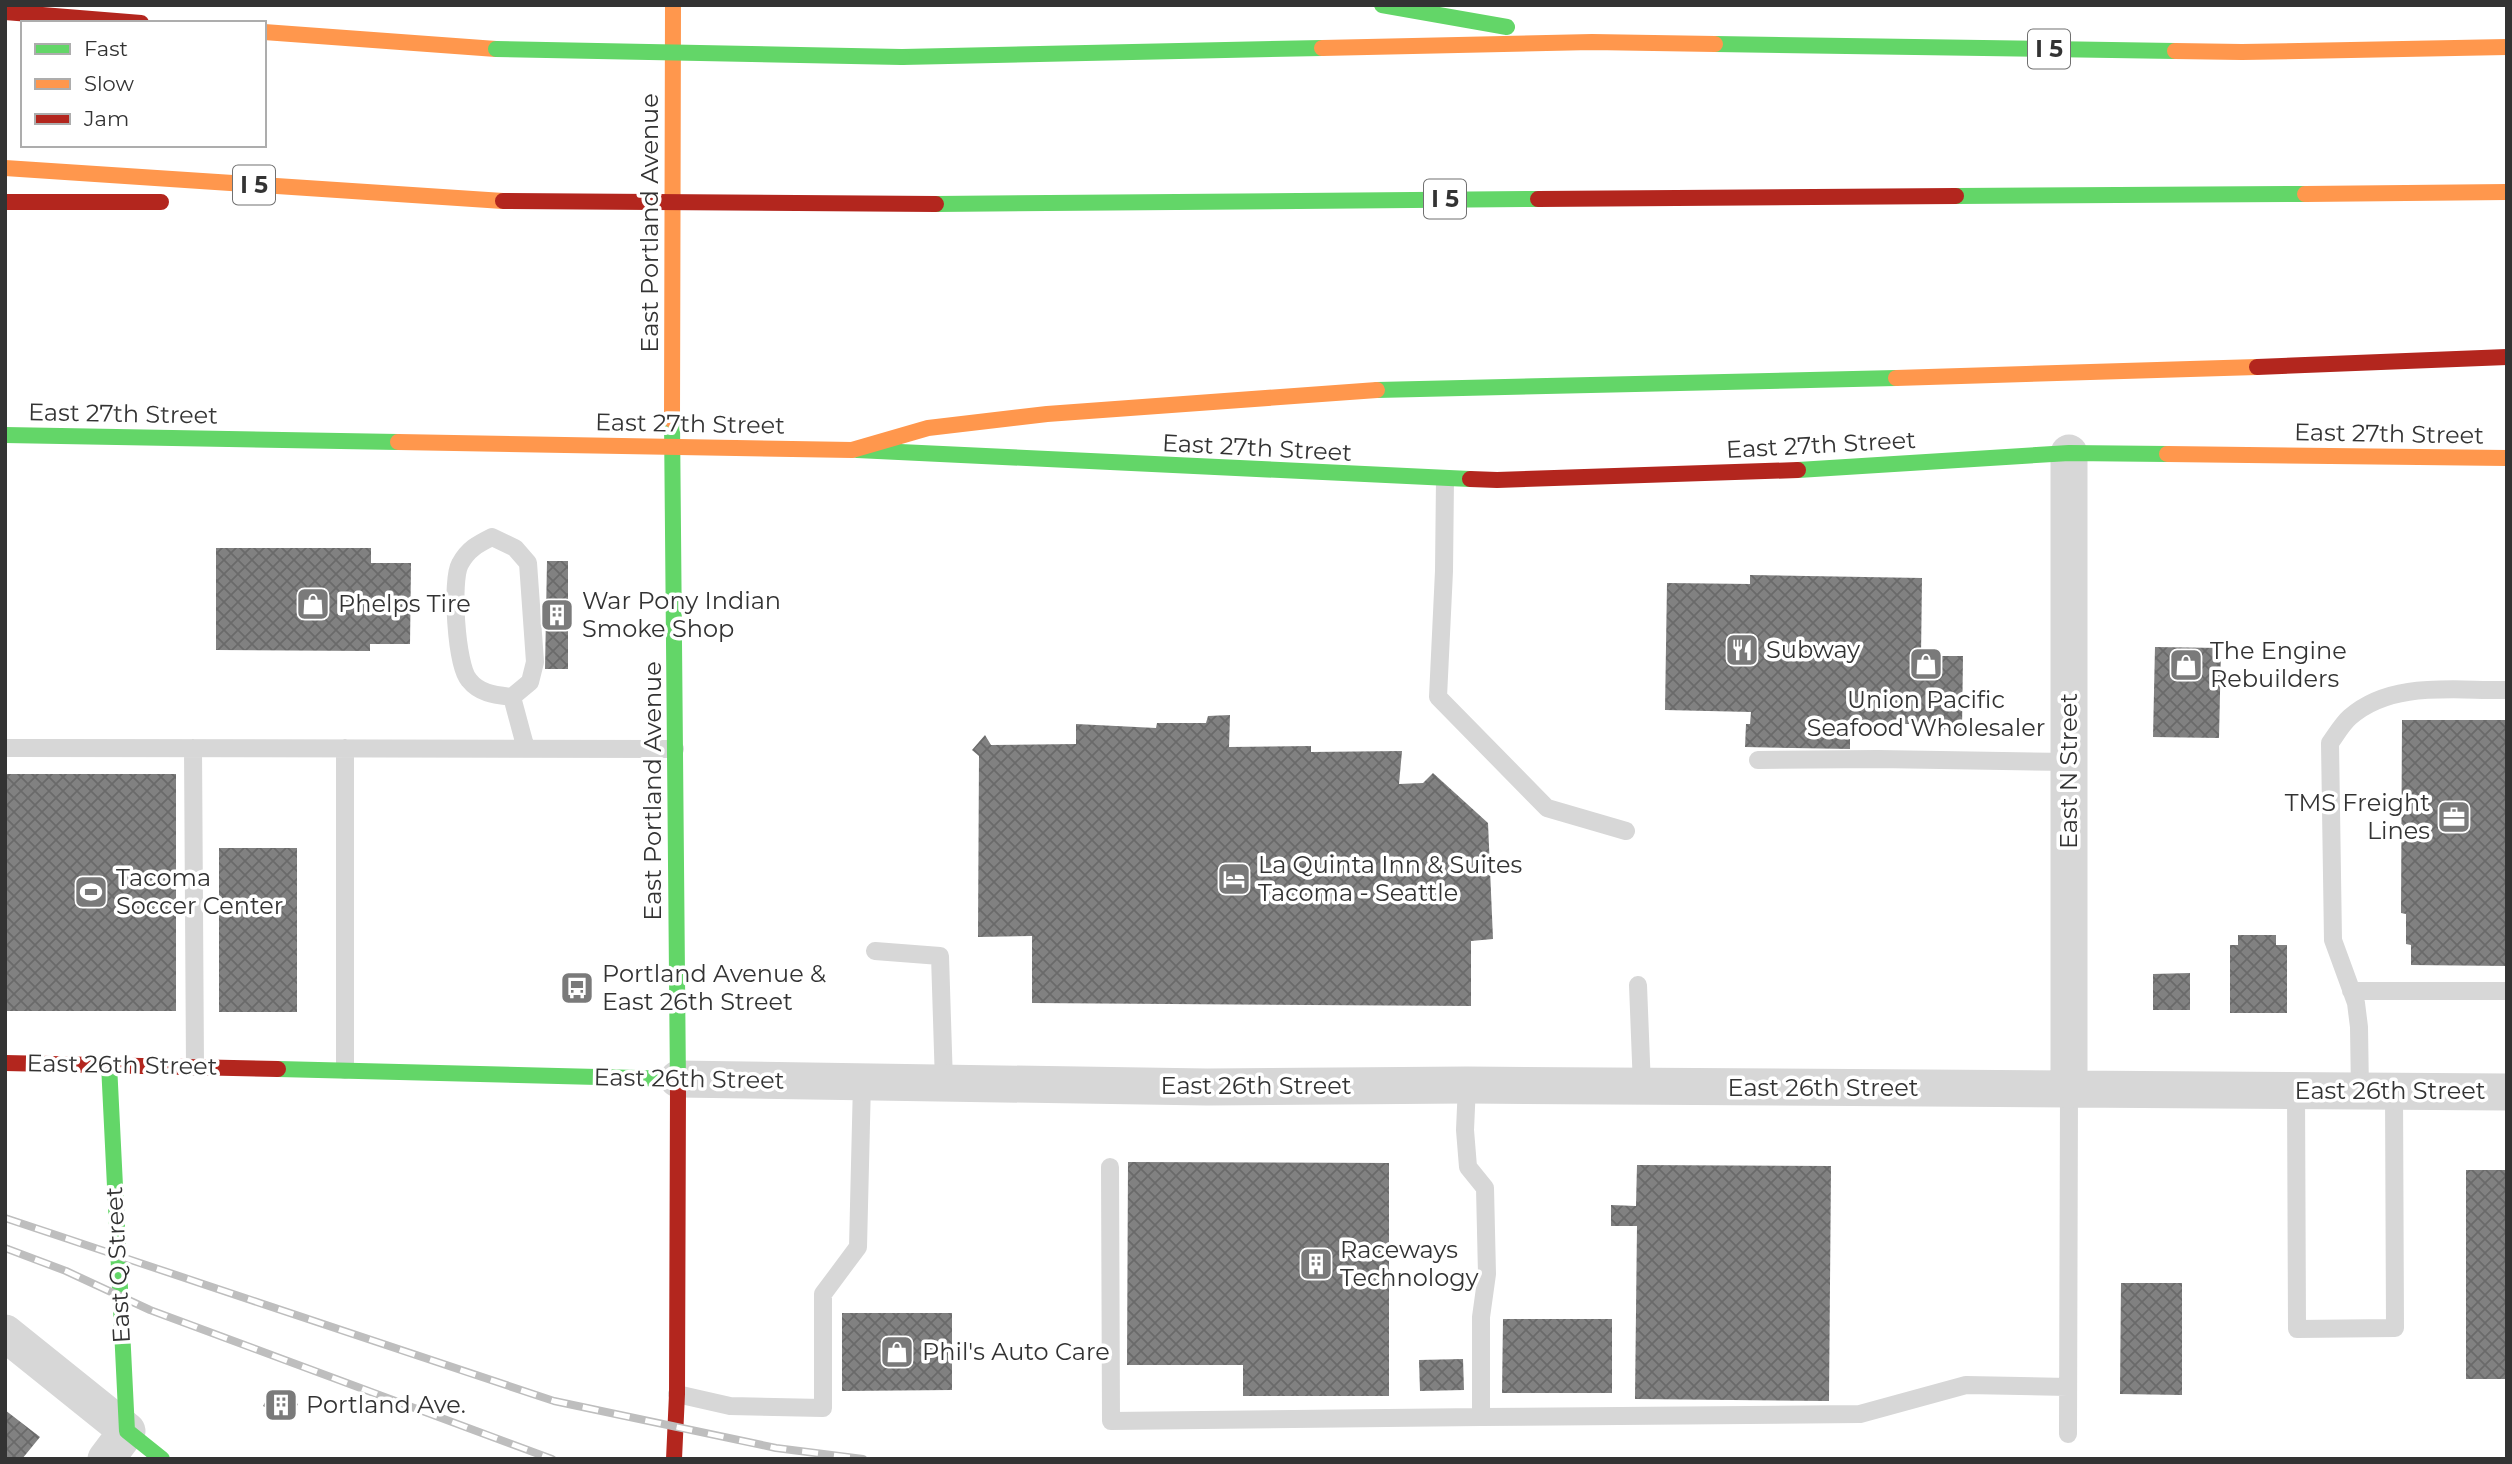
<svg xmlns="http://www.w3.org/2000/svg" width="2512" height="1464" font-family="Montserrat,sans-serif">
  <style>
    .building { fill: url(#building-cross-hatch) }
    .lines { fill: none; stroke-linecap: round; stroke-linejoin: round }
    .lane { stroke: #d7d7d7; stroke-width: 18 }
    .street { stroke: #d7d7d7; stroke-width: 37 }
    .fast { stroke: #63d668; stroke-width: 16 }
    .slow { stroke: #ff974d; stroke-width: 16 }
    .jam { stroke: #b3261e; stroke-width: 16 }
    .rail-casing { stroke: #bebebe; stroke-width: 8 }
    .rail { stroke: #fff; stroke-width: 5; stroke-dasharray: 16; stroke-linecap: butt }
    .fast-bridge { stroke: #63d668; stroke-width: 16 }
    .jam-bridge { stroke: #b3261e; stroke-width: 16 }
    .labels { text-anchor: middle; stroke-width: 7; stroke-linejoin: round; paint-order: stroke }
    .shield { fill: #fff; stroke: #707070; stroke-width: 2 }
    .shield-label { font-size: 23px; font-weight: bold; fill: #333 }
    .street-label { font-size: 24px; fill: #333; stroke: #fff }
    .poi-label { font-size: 24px; fill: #333; stroke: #fff; text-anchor: start }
  </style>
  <defs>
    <pattern id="building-cross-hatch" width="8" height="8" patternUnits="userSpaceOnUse" patternTransform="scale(1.75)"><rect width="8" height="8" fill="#818181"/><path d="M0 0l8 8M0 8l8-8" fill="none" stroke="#6a6a6a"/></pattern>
  </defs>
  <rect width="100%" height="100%" fill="#fff"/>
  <!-- building -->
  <path class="building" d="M216 548H371V563H411L410 644H370V651L216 650Z
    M547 561H568V669H545Z
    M1750 575 1922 578 1921 656H1963L1962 730 1920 729 1919 724H1850V749L1745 747 1746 724H1750L1751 712 1665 710 1667 583 1750 584Z
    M2155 647 2221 648 2219 738 2153 737Z
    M1230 715 1229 747 1311 746V752L1402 751 1399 784 1423 783 1433 773 1488 823 1493 939 1471 941V1006L1032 1003V936L978 937 979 756 972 750 985 735 991 745 1076 744V724L1156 728 1157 723H1206L1208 716Z
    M2402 720H2507V966L2411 965V945L2406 944V914L2401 913Z
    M5 774H176V1011H5Z
    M219 848H297V1012H219Z
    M2238 935H2276V945H2287V1013H2230V945H2238Z
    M2190 973V1010H2153V974Z
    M1128 1162 1389 1163V1396H1243V1365H1127Z
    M1637 1165 1831 1166 1829 1401 1635 1399 1637 1226H1611V1205L1636 1206Z
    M2466 1170H2507V1379H2466Z
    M2121 1283H2182V1395L2120 1394Z
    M842 1313H952V1390L842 1391Z
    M1503 1319H1612V1393H1502Z
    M1463 1359 1464 1390 1420 1391 1419 1360Z
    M272 1390 298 1404 290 1420 263 1406Z
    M5 1410 40 1437 22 1459H5Z"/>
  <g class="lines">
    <!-- lane -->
    <path class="lane" d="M1445 479 1444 571 1438 697 1547 808 1626 831
      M492 537 515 548 528 563 535 662 530 682 512 697C496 695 480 694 469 680 456 665 451 580 460 564 468 549 478 544 492 537Z
      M512 697 526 749
      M5 748 675 749
      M193 748 195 1067
      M345 748V1070
      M1758 760 1878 759 2069 762
      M875 951 940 956 944 1083
      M1638 985 1642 1087
      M2351 991H2507
      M2296 1091 2297 1329 2395 1328 2394 1091
      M2360 1092 2359 1027 2356 1003 2333 940 2330 743C2336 735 2342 724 2350 717 2392 680 2455 691 2507 690
      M1110 1167 1111 1421 1481 1417V1317L1487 1274 1485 1188 1468 1167 1465 1130 1467 1085
      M677 1394 730 1406 823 1408V1294L858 1247 862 1082
      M1481 1417 1860 1414 1966 1385 2068 1387
      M2068 1434 2069 1090"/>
    <!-- street -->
    <path class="street" d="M2069 453V1090
      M678 1079 1207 1087 1467 1085 2507 1092
      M5 1333 127 1431 106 1459"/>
    <!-- fast -->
    <path class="fast" d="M1382 5 1507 27
      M1715 44 2175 51
      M902 57 1322 48
      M1956 196 2305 194
      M936 204 1538 199
      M1377 390 1896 378
      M672 420 678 1086
      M5 435 398 442
      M857 450 1470 479
      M1798 470 2069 453 2167 454
      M109 1064 127 1431 162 1459
      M278 1069 678 1079"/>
    <!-- slow -->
    <path class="slow" d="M264 32 496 49
      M1322 48 1592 42 1715 44
      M2175 51 2242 52 2507 47
      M5 168 503 201
      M2305 194 2507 192
      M1896 378 2257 367
      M672 420 673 5
      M398 442 852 450
      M852 450 928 428 1047 414 1377 390
      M2167 454 2507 458"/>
    <!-- jam -->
    <path class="jam" d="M5 12 141 23
      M1538 199 1956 196
      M5 202H161
      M2257 367 2507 357
      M1470 479 1497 480 1798 470
      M5 1063 278 1069
      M674 1459 677 1394 678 1086"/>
    <defs>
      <path id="rail" d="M5 1218 554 1401 776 1448 863 1459
        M5 1248 66 1271 150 1310 552 1459"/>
    </defs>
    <!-- rail casing -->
    <use href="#rail" class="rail-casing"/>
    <!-- rail -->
    <use href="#rail" class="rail"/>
    <!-- fast-bridge -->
    <path class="fast-bridge" d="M496 49 902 57"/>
    <!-- jam-bridge -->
    <path class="jam-bridge" d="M503 201 936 204"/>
  </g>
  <!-- icons -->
  <defs>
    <symbol id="shop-square" viewBox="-11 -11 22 22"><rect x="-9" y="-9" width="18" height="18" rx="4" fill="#7a7a7a" stroke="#fff"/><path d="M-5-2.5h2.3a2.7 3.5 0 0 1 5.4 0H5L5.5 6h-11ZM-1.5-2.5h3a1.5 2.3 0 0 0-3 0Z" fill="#fff"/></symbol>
    <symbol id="building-square" viewBox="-11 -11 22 22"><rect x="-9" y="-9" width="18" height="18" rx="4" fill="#7a7a7a" stroke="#fff"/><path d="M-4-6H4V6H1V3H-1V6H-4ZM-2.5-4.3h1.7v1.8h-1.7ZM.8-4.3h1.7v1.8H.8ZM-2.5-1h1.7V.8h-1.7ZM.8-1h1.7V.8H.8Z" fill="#fff"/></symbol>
    <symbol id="restaurant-square" viewBox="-11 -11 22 22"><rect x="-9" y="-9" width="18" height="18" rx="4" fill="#7a7a7a" stroke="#fff"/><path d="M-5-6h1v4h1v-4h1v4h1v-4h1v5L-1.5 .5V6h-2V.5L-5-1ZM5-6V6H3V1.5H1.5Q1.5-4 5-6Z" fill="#fff"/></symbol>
    <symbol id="office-square" viewBox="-11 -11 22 22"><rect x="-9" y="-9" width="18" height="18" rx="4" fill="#7a7a7a" stroke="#fff"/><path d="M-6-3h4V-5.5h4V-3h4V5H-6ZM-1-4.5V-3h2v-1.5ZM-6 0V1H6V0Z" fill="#fff"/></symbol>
    <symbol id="hotel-square" viewBox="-11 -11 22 22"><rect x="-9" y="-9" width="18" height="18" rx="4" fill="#7a7a7a" stroke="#fff"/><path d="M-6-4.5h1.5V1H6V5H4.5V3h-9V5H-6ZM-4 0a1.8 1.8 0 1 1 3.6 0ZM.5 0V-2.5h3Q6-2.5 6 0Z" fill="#fff"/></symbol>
    <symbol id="stadium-square" viewBox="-11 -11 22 22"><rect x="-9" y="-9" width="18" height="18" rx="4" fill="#7a7a7a" stroke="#fff"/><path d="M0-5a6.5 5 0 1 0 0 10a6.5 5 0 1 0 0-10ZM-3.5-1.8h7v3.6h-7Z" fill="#fff"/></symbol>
    <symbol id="bus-square" viewBox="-11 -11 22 22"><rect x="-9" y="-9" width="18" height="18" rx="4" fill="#7a7a7a" stroke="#fff"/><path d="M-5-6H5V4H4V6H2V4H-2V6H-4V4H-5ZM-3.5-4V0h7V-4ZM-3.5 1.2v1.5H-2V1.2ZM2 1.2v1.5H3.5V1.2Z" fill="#fff"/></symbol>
  </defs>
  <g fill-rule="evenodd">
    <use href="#shop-square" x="294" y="585" width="38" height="38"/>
    <use href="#building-square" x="538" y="596" width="38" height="38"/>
    <use href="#restaurant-square" x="1723" y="631" width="38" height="38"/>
    <use href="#shop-square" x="1907" y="645" width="38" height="38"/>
    <use href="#shop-square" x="2167" y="646" width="38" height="38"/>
    <use href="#office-square" x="2435" y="798" width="38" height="38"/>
    <use href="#hotel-square" x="1215" y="860" width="38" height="38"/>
    <use href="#stadium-square" x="72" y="873" width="38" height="38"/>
    <use href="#bus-square" x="558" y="969" width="38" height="38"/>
    <use href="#building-square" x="1297" y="1245" width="38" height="38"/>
    <use href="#shop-square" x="878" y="1333" width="38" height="38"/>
    <use href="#building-square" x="262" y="1386" width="38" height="38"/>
  </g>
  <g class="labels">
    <!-- shield labels -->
    <g class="shield">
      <rect x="2028" y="29.5" width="42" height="39" rx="5"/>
      <rect x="233" y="165.5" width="42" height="39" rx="5"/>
      <rect x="1424" y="179.5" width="42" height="39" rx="5"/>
    </g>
    <g class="shield-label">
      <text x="2049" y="57">I 5</text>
      <text x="254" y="193">I 5</text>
      <text x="1445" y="207">I 5</text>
    </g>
    <!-- street labels -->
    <g class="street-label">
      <text transform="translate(650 223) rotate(-90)" y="8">East Portland Avenue</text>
      <text transform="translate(123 414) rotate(1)" y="8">East 27th Street</text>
      <text transform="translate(690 424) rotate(1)" y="8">East 27th Street</text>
      <text transform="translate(2389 434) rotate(1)" y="8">East 27th Street</text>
      <text transform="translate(1821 445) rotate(-3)" y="8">East 27th Street</text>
      <text transform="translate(1257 448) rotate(3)" y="8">East 27th Street</text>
      <text transform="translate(2069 771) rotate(-90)" y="8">East N Street</text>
      <text transform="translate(653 791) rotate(-90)" y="8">East Portland Avenue</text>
      <text transform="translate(122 1065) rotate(1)" y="8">East 26th Street</text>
      <text transform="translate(689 1079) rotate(1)" y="8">East 26th Street</text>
      <text x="1256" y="1094">East 26th Street</text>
      <text x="1823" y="1096">East 26th Street</text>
      <text x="2390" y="1099">East 26th Street</text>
      <text transform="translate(118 1265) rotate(-93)" y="8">East Q Street</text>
    </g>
    <!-- poi labels -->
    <g class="poi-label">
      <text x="582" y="609">War Pony Indian<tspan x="582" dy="28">Smoke Shop</tspan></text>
      <text x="338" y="612">Phelps Tire</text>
      <text x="1766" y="658">Subway</text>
      <text x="2210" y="659">The Engine<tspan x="2210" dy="28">Rebuilders</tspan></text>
      <text x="1926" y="708" text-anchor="middle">Union Pacific<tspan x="1926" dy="28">Seafood Wholesaler</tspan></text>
      <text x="2430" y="811" text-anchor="end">TMS Freight<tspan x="2430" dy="28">Lines</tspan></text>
      <text x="1258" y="873">La Quinta Inn &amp; Suites<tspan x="1258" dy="28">Tacoma - Seattle</tspan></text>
      <text x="116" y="886">Tacoma<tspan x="116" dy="28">Soccer Center</tspan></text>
      <text x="602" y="982">Portland Avenue &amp;<tspan x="602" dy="28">East 26th Street</tspan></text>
      <text x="1340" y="1258">Raceways<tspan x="1340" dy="28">Technology</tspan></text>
      <text x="922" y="1360">Phil's Auto Care</text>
      <text x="306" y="1413">Portland Ave.</text>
    </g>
  </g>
  <!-- border -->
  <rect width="2512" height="1464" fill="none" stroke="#333333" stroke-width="14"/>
  <!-- legend -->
  <rect x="21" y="21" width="245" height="126" fill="#ffffff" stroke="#adadad" stroke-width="2"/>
  <rect x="35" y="44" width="35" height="10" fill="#63d668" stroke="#adadad" stroke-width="2"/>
  <text x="84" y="56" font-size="21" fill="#333333">Fast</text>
  <rect x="35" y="79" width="35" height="10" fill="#ff974d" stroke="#adadad" stroke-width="2"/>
  <text x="84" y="91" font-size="21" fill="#333333">Slow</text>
  <rect x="35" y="114" width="35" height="10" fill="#b3261e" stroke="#adadad" stroke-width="2"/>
  <text x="84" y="126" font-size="21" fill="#333333">Jam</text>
</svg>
